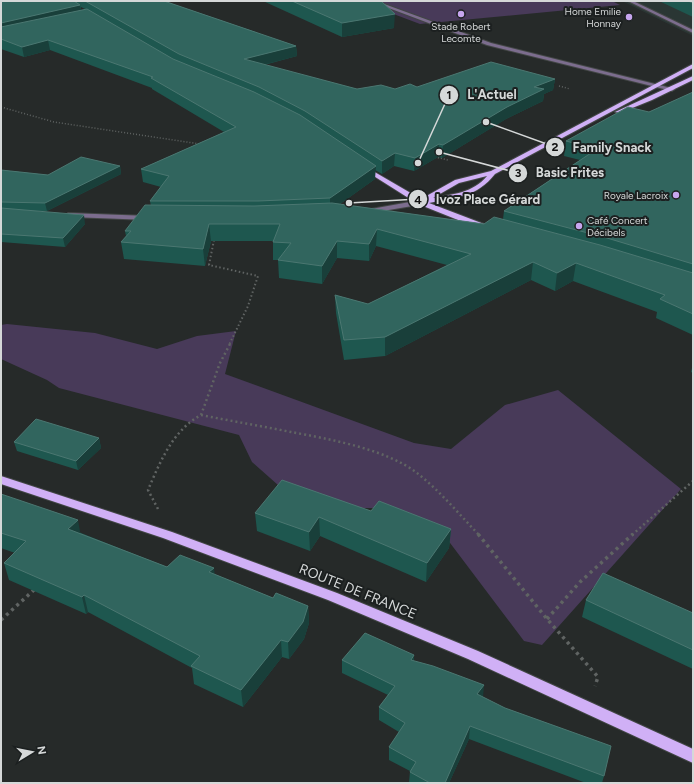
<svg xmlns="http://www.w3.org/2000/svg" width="694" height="784" font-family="Figtree,sans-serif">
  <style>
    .built { fill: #2a3634 }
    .green { fill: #483a59 }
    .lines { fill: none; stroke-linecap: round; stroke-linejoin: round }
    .minor-casing { stroke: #424645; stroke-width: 2 }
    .major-casing { stroke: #424645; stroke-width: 2 }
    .path-far3 { stroke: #606463; stroke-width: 1.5; stroke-dasharray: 1 2; stroke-linecap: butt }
    .path-far2 { stroke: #606463; stroke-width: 2; stroke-dasharray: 1.5 2.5; stroke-linecap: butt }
    .path-far1 { stroke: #606463; stroke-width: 2.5; stroke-dasharray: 2 3; stroke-linecap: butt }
    .path { stroke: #606463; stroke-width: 3.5; stroke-dasharray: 3 4; stroke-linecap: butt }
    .minor { fill: #7c6d8e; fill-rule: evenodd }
    .major { fill: #d0b0f6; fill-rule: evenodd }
    .wall { fill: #1e574f; fill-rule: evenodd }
    .shaded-wall { fill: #193f3a }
    .building { fill: #31655e; stroke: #4b7771 }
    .poi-dot { fill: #c7a6ef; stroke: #1c2020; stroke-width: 1.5 }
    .labels { text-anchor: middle; stroke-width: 4; stroke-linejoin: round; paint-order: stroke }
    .far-poi-label { font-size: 10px; fill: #d5d8d8; stroke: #1c2020; text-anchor: end }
    .near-street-label { font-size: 14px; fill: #d5d8d8; stroke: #1c2020 }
    .leader { fill: none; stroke: #d5d8d8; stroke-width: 1.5 }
    .callout-dot { fill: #d5d8d8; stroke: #1c2020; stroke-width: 1.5 }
    .mark-label { font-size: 12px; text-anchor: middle; font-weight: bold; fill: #111 }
    .callout-label { font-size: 13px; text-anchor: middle; font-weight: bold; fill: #d5d8d8; stroke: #1c2020; stroke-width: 4; stroke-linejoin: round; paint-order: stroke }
  </style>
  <rect width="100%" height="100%" fill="#262a29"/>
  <!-- built -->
  <path class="built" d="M622 1H693V36Z"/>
  <!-- green -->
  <path class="green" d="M359 1H612L620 5 420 24Z
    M7 324 95 333 157 349 197 336 236 331 225 374 414 443 451 449 505 405 558 390 681 489 542 645 524 641 435 523 378 508H330L278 485 252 462 239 435 59 388 47 380 1 359V325Z"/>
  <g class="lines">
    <defs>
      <path id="minor" d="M370 1H376L491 43 675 89 672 91 487 45Z
        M628 1H633L693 30V33Z
        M421 200 425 202 424 204 371 213 367 211 371 209Z
        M68 213 149 216 153 218 149 220 71 217 67 215Z"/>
      <path id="major" d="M693 64V68L495 174C477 197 456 198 429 203L484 224V228H478L418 204 361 168 366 167 421 199 455 180 491 171ZM487 176C473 193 453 194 433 198L459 183Z
        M693 76V80L652 100 620 113 615 112Z
        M1 476 172 532 337 593 478 651 693 749V763L468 659 328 600 163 538 1 484Z"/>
    </defs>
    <!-- minor casing -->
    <use href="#minor" class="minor-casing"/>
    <!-- major casing -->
    <use href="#major" class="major-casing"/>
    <!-- path-far3 -->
    <path class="path-far3" d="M559 86 570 89
      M1 107 54 122 200 144
      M435 157 448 160"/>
    <!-- path-far2 -->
    <path class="path-far2" d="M214 240 209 265 258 276 248 306 229 345"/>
    <!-- path-far1 -->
    <path class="path-far1" d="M201 415C231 421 261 426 291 432 329 439 386 449 417 473 440 491 459 514 479 535
      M158 509 148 490C160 462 173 430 201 415L220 363 230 344
      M632 535 693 481"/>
    <!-- path -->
    <path class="path" d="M478 534 547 619 598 677 595 686
      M547 619 580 582 633 534
      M1 620 35 589"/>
    <!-- minor -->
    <use href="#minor" class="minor"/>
    <!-- major -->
    <use href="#major" class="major"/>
  </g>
  <!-- wall -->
  <path class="wall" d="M1 1H164L296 46 297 56 264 65 357 89H395L417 87 555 79 553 90 544 94 543 101 506 119 442 158 438 157 414 171 394 166 382 174 375 170V179L340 204 484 224 503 219 504 211 580 160 564 156 566 141 649 112 693 92V335L656 318 657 312 573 281 555 291 531 280 385 356 344 360 336 313 335 295 368 304 447 265 376 246 369 261 337 258 322 284 279 278 278 260H273V241H211L205 266 124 259 121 242 126 236 125 231 151 206 150 201 161 187 143 182 141 169 224 132 152 89V88L50 50 24 57 1 49ZM81 7 85 9 81 10Z
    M263 1H381L394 28 342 37Z
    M659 1H693V17Z
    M120 166 121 174 47 211H33L85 224 65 247 1 242V170L48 175Z
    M693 364V373L691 372Z
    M99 438 101 448 78 470 17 451 14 442Z
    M1 494 81 533 167 567 214 568V574L273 598 308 606 309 623 304 639 289 659 282 657 243 707 194 684 192 668 88 612 86 614 9 580 4 563 15 553 1 548Z
    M371 511 451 529 449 548 426 582 320 536 310 551 257 531 255 513Z
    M586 600 693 613V669L582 617Z
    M414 655V661L483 697 604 776 602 783H586L469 739 449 783H409L410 771 389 760V747L399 732 379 720V707L388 695 342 673V660Z"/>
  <!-- shaded-wall -->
  <path class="shaded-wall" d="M80 5 82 14 1 33V23Z
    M395 14 394 28 342 37V23Z
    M48 40 50 50 24 57 22 47Z
    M296 46 297 56 244 70V59Z
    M555 79 553 90 544 94 543 101 506 119 442 158 443 145 534 87Z
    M439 144 438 157 414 171 415 158Z
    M395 153 394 166 382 174V161Z
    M120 166 121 174 47 211 45 203Z
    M376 166 375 179 330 211V198Z
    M84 215 85 224 65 247 63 238Z
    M209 224 211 241 205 266 203 249Z
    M377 229 376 246 369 261V244Z
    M337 241V258L322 284V266Z
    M533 262 531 280 385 356V337Z
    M576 263 573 281 555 291 557 273Z
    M99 438 101 448 78 470 76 461Z
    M319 517 320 536 310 551 309 532Z
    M78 520 81 537 68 529Z
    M451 529 449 548 426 582 427 563Z
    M214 568 216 585 209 572Z
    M84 595 88 612 86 614 82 597Z
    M308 606 309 623 304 639 289 659 288 642Z
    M281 640 282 657 243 707 241 690Z
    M414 655 413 667 411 660Z
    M484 685 483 698 477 694Z
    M470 726 469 739 449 783H445Z"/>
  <!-- building -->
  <path class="building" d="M1 1H74L80 5 1 23Z
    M85 1H164L296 46 244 59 357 89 381 85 395 89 410 84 417 87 491 62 555 79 534 87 544 89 507 107 443 145 439 144 415 158 395 153 382 161 305 111 259 87 179 54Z
    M292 1H381L395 14 342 23Z
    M688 1H693V3Z
    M87 9 173 59 254 92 300 115 376 166 330 198 258 201H150L169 176 141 169 236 127 151 78 153 77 48 40 22 47 1 39V27Z
    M693 92V264L607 238 504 211 597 149 566 141 628 107 649 112Z
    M81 157 120 166 45 203 1 202V170L48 175Z
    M332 203 484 224 494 217 600 245 693 273V314L660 299 665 295 576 263 557 273 533 262 385 337 344 340 335 295 368 304 471 254 377 229 369 244 337 241 322 266 278 260 291 243 273 242 280 224H209L203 249 121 242 131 231H125L145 205 254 206Z
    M1 208 84 215 63 238 1 234Z
    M36 419 99 438 76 461 14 442Z
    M282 480 371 511 379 501 451 529 427 563 319 517 309 532 255 513Z
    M1 494 78 520 68 529 167 567 180 555 214 568 209 572 273 598 276 593 308 606 303 622 288 642 281 640 241 690 191 666 200 656 84 595 82 597 4 563 26 541 1 533Z
    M603 573 693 613V650L586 600Z
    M365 633 414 655 411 660 433 666 484 685 477 694 505 708 611 746 604 776 470 726 445 783H430L410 772 416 762 389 747 405 723 379 707 395 686 342 660Z"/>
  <!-- markers -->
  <g class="poi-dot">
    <circle cx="461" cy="14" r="4"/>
    <circle cx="629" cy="17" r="4"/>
    <circle cx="676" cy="195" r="4"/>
    <circle cx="579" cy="226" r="4"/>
  </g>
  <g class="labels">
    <!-- far-poi labels -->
    <g class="far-poi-label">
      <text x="621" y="15">Home Emilie<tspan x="621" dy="12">Honnay</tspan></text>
      <text x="461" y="30" text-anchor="middle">Stade Robert<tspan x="461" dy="12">Lecomte</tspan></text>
      <text x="668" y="199">Royale Lacroix</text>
      <text x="587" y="224" text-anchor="start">Café Concert<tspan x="587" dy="12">Décibels</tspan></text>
    </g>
    <!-- near-street labels -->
    <g class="near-street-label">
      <text transform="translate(358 591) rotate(22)" y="5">ROUTE DE FRANCE</text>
    </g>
  </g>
  <!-- callouts -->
  <path class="leader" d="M418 163L449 95M486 122L555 147M439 152L518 173M349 203L418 199"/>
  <g class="callout-dot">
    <circle cx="418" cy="163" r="4"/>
    <circle cx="486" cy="122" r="4"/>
    <circle cx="439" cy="152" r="4"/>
    <circle cx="349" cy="203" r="4"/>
    <circle cx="449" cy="95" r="10"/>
    <circle cx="555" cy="147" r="10"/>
    <circle cx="518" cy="173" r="10"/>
    <circle cx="418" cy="199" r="10"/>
  </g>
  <g class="mark-label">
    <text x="449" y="99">1</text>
    <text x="555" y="151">2</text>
    <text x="518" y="177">3</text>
    <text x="418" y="204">4</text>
  </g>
  <g class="callout-label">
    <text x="492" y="99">L'Actuel</text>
    <text x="612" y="152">Family Snack</text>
    <text x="570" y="177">Basic Frites</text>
    <text x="488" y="204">Ivoz Place Gérard</text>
  </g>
  <!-- border -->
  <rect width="694" height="784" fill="none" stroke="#d5d8d8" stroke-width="4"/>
  <!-- north arrow -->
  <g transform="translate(32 752) rotate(80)" stroke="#1c2020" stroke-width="3" paint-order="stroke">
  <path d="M0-3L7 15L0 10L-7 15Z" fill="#d5d8d8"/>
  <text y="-6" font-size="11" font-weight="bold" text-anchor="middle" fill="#d5d8d8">N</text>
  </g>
</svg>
